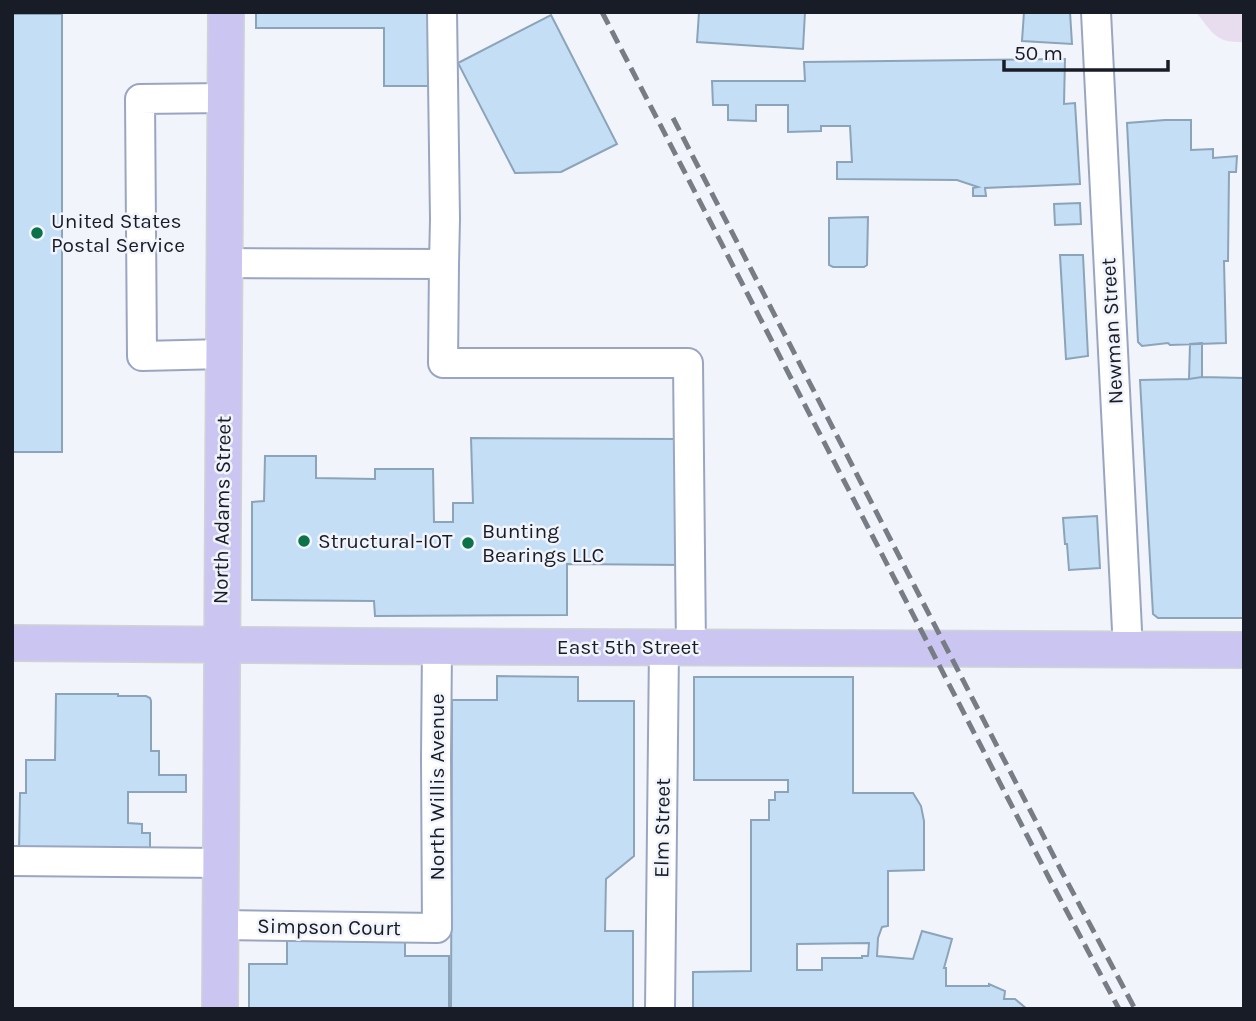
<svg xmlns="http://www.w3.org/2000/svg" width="1256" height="1021" font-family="Karla,sans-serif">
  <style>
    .green { fill: #e7ddef }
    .building { fill: #c4def5; stroke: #8ca4b9; stroke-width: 2; fill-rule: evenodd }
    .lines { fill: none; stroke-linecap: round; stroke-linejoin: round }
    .minor-casing { stroke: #9aa6c1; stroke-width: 32 }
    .major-casing { stroke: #d1d2d4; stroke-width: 38 }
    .minor { stroke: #fff; stroke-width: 28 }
    .major { stroke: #cbc6f1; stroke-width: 35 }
    .rail { stroke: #787c84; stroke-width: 5; stroke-dasharray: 14 7; stroke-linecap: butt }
    .poi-dot { fill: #0c7249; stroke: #f1f4fa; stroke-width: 2.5 }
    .labels { text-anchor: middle; stroke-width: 5; stroke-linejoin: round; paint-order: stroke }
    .poi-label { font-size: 21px; fill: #181c26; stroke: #f1f4fa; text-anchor: start }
    .street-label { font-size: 21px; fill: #181c26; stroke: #f1f4fa }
  </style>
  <rect width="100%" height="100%" fill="#f1f4fa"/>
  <!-- green -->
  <path class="green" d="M1196 12H1244V42C1215 43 1213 33 1196 12Z"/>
  <!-- building -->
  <path class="building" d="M256 12H437V86H384V28H256Z
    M699 12H805L803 49 697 42Z
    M1024 12H1070L1072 44 1022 41Z
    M12 14H62V452H12Z
    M551 15 617 144 561 172 515 173 458 63Z
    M1065 59 1064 104 1075 103 1080 184 985 188 986 196H973V188L978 187 957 180 837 179V162H852L850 126H821V131L788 132V105H756V121L728 120V105H713L712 81H805L804 62Z
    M1165 120H1191V150L1213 149V158L1237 156 1236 172H1229L1228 261H1224L1226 343 1170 345 1168 343 1142 346 1138 342 1127 123Z
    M1080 203 1081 224 1055 225 1054 204Z
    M868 217 867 265 864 267H833L829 265V218Z
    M1060 255H1083L1088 356 1066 359Z
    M1202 343V377L1189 379 1190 344Z
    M1202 377 1244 378V618H1158L1153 614 1140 380 1189 379Z
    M471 438 679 439 684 565 567 564V615L375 616 374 601 252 600V502L264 501 265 456H316V478L375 479V469H433L434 522H453V503H473Z
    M1097 516 1100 568 1069 570 1067 544H1065L1063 518Z
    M497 676 578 677V701H634V856L606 879 605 931H633V1009H451L452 700H497Z
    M694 677H853V793H913L921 806 924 821V870L888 871V926L882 927 878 938 877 956 913 959 922 931 952 939 944 968H946V986H989V984L1005 991 1004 999H1015L1027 1009H693V972L751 971V820H769V800H775V792H788V780H694ZM869 943 868 956H862V958H822V970H797V944Z
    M56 694H118V696H146L150 698 151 701V751H159V775H186V792H128V823L142 824V833H150V853L19 852 20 793H26V760H55Z
    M405 933V956H449V1009H249V964H287V934Z"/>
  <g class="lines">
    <defs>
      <path id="minor" d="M1096 12 1128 650
        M224 263 444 264 445 219 442 12
        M444 264 443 363H688L691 648
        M224 354 142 356 140 99 225 98
        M12 861 221 863
        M220 925 437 928 436 758 437 647
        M660 1009 664 648"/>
      <path id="major" d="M12 643 358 646 1244 650
        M220 1009 226 12"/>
    </defs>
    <!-- minor casing -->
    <use href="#minor" class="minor-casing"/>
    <!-- major casing -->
    <use href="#major" class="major-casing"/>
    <!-- minor -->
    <use href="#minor" class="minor"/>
    <!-- major -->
    <use href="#major" class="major"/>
    <!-- rail -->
    <path class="rail" d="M602 12 1049 878 1119 1009
      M673 118 1062 872 1135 1009"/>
  </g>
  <!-- markers -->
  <g class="poi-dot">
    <circle cx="37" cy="233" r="7"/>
    <circle cx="304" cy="541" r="7"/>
    <circle cx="468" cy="543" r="7"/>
  </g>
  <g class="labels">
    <!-- poi labels -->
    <g class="poi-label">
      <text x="51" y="228">United States<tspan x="51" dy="24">Postal Service</tspan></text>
      <text x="482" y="538">Bunting<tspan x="482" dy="24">Bearings LLC</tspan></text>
      <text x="318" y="548">Structural-IOT</text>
    </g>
    <!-- street labels -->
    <g class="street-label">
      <text transform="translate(1112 331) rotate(-93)" y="7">Newman Street</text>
      <text transform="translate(222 510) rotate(-89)" y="7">North Adams Street</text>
      <text x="628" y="654">East 5th Street</text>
      <text transform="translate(437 787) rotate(-90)" y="7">North Willis Avenue</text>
      <text transform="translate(662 828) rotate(-89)" y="7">Elm Street</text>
      <text transform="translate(329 927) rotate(1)" y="7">Simpson Court</text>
    </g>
  </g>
  <!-- border -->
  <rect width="1256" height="1021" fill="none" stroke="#181c26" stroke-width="28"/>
  <!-- scale -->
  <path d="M1004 60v10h164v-10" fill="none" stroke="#181c26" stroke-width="3.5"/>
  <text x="1014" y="60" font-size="21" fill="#181c26" stroke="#f1f4fa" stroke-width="5" paint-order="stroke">50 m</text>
</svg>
